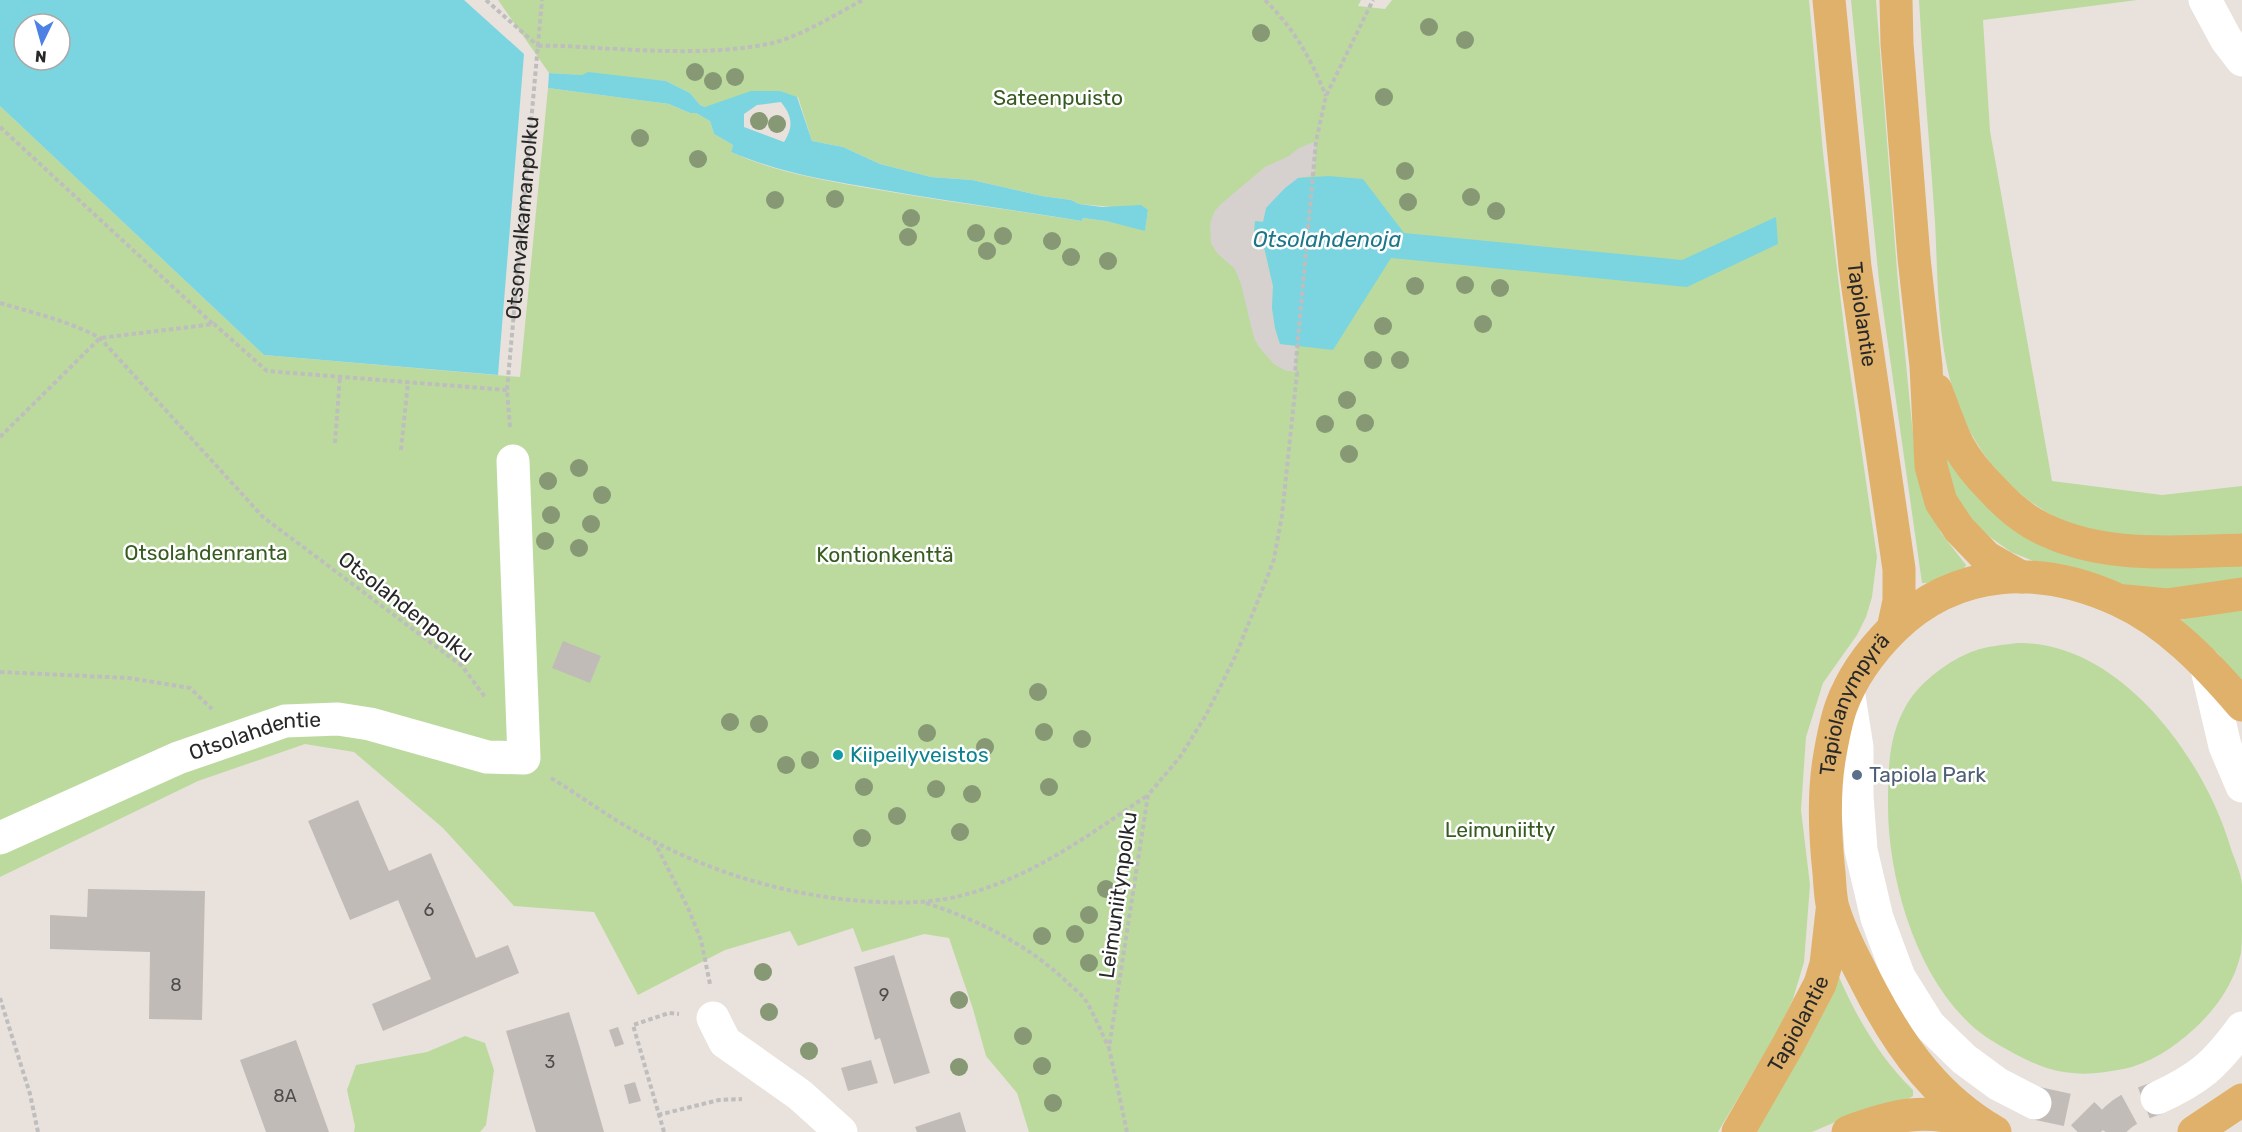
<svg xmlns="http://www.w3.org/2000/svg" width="2242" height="1132" font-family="Rubik,sans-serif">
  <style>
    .green { fill: #bcda9e }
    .plaza { fill: #d6d1ce }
    .water { fill: #7ad5e0; fill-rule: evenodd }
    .building { fill: #c1bbb8 }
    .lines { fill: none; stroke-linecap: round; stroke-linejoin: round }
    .minor-tunnel { stroke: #c2bcb8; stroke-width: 33; stroke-dasharray: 33 16; stroke-linecap: butt }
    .path { stroke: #bebebe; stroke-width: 4; stroke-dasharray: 4.5 3; stroke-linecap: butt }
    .minor { stroke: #fff; stroke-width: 33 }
    .major { stroke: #e0b16a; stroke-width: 33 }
    .tree { fill: #879875 }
    .culture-dot { fill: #0f9aa8; stroke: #fff; stroke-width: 2 }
    .service-dot { fill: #5c6f8a; stroke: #fff; stroke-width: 2 }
    .labels { text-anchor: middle; stroke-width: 5; stroke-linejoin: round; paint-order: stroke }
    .number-label { font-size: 18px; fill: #4e4d4c }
    .park-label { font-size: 21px; fill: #375c21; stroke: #fff }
    .street-label { font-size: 21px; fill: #282828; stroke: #fff }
    .culture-label { font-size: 21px; fill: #0d838f; stroke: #fff; text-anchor: start }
    .service-label { font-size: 21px; fill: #4e5e75; stroke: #fff; text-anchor: start }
    .water-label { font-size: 22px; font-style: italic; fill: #1c7588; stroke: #fff }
  </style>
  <rect width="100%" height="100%" fill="#e9e1dc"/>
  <!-- green -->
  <path class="green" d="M498 0H1361L1358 6 1385 9 1392 0H1809L1823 152 1846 344 1877 557 1872 597 1866 617 1857 635 1823 683 1806 737 1801 810 1810 885 1804 962 1793 999 1776 1034 1718 1132H1029L1017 1093 986 1056 973 1009 949 938 924 934 862 952 853 928 798 946 790 931 725 950 638 995 594 912 514 906 443 828 354 752 305 744 198 781 0 877V106L264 355 520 377 548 88 669 104 690 113H696L710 121 714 134 733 145 731 152C777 173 824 180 873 189 942 201 1012 210 1082 221L1083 218 1106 221 1145 230 1148 210 1079 204 1071 200 1042 196 972 180 931 177 880 164 843 147 812 141 798 97 705 107 700 105 690 93 666 81 549 73Z
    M1851 0H1876L1898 283 1916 465 1926 501 1941 533 1966 565 1964 569 1927 583H1922L1879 281Z
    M1919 0H2137L1983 20 1990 131 2052 481 2162 495 2242 486V539C2205 541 2170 538 2133 535 2120 535 2105 536 2092 532 2025 512 1975 460 1954 393 1937 339 1938 279 1935 222 1930 148 1923 74 1919 0Z
    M1945 448 2006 519 2242 565V586L2140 592 2038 563 2011 552 1990 537 1971 520 1954 499 1945 475Z
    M2242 608V691L2180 620Z
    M2017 643C2120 641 2205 759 2231 849 2235 861 2241 872 2242 885 2242 897 2242 910 2242 922 2242 932 2242 943 2241 953 2234 984 2216 1009 2193 1030 2173 1048 2149 1064 2123 1069 2107 1072 2089 1075 2073 1073 2052 1072 2034 1064 2015 1054 1999 1045 1982 1036 1969 1023 1914 971 1887 874 1888 801 1888 767 1889 734 1907 704 1920 682 1949 660 1974 651 1987 646 2003 645 2017 643Z
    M1828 975 1839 977C1857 1018 1880 1058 1913 1090V1096L1908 1099 1861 1111 1812 1132H1749Z
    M465 1036 485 1043 494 1070 486 1125 480 1132H354L355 1126 347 1090 356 1065 427 1052Z"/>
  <!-- plaza -->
  <path class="plaza" d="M1316 141 1314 176 1298 178 1263 222 1255 221 1254 230 1261 234 1273 286 1272 308 1275 328 1280 344 1297 346 1295 372 1284 370 1274 364 1259 347 1254 338 1241 284 1235 269 1217 253 1211 243 1210 224 1214 212 1221 204 1265 167 1289 156 1299 148Z"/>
  <!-- water -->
  <path class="water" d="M0 0H464L524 54 498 375 264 355 0 106ZM24 24H60V60H24Z
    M588 72 666 81 690 93 700 105 705 107 751 91H780L797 97 812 141 843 147 880 164 931 177 972 180 1042 196 1071 200 1079 204 1102 207 1141 205 1148 210 1145 231 1106 221 1083 218 1082 221C1014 210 946 201 878 189 825 180 781 173 731 152L733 145 714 134 710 121 696 113H690L669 104 548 88 549 73 582 75ZM781 102C792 116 794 126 784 142L744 127V114L757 105Z
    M1328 176 1363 179 1404 233 1682 260 1776 217 1778 244 1687 287 1391 258 1333 350 1280 344 1275 328 1272 308 1273 286 1261 234H1254L1255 221 1263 222 1266 208 1285 188 1298 178Z"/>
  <!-- building -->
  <path class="building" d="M563 641 601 656 590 683 552 668Z
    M358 800 389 871 431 853 476 958 508 945 519 973 383 1031 372 1004 431 979 398 900 350 920 308 821Z
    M88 889 205 891 202 1020 149 1019 150 952 50 949V915L87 917Z
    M894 955 930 1073 894 1084 880 1038 875 1040 854 967Z
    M569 1012 580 1048 604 1132H536L506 1031Z
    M618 1027 624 1044 615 1047 609 1030Z
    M296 1040 329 1132H266L240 1060Z
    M871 1060 878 1083 848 1091 841 1068Z
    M635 1082 641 1101 629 1104 624 1085Z
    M960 1112 966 1132H917L915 1127Z"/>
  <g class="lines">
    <!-- minor-tunnel -->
    <path class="minor-tunnel" d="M2035 1103 2082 1113 2101 1132
      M2106 1132C2118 1111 2135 1106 2157 1098"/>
    <!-- path -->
    <g class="path">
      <path d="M486 0 538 46"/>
      <path d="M1265 0C1295 30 1310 57 1326 96"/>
      <path d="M538 46C559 45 578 47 598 48 651 51 720 55 772 43 804 35 834 15 863 0"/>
      <path d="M0 127 213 324"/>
      <path d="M0 303C34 313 69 321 100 338L263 517 462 666 485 697"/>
      <path id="s1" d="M510 427 507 390 542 0"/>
      <path d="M0 437 100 338 214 324 267 371 507 390"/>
      <path d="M335 443 340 376"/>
      <path d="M401 450 408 382"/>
      <path d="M0 672 129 678 190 688 212 709"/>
      <path d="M551 778C576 793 599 810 624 825 697 868 777 894 861 901 907 904 942 904 986 888 1043 869 1098 829 1148 795"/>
      <path d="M654 841 688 908 701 940 710 984"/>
      <path d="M926 903C978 920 1027 944 1067 982 1072 987 1079 992 1084 998 1094 1013 1101 1032 1109 1048"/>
      <path d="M0 998 30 1094 38 1132"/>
      <path d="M658 1115 719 1100 742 1099"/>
      <path d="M664 1132 633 1025 669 1013 679 1014"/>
      <path d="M1127 1132 1109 1048 1148 795 1180 757 1206 715 1235 657 1267 578 1274 559 1282 515 1297 373 1295 372 1316 141 1326 96 1373 0"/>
    </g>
    <!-- minor -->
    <g class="minor">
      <path d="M2205 0 2226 39 2242 60"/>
      <path d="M2206 665 2225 746 2242 786"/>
      <path d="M1848 690 1857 747V796L1861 850 1877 918 1899 977 1929 1025 1964 1059 1998 1084 2035 1103"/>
      <path id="s2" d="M0 838 178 758 285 721 338 719 370 724 487 757 524 758 513 461"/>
      <path d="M713 1018 725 1042 800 1095 841 1132"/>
      <path d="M2157 1098C2199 1079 2215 1065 2242 1028"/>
    </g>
    <!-- major -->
    <g class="major">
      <path id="s3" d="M1829 0 1855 267 1899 569V601L1893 629"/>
      <path d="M1896 0 1897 44 1914 258 1926 366 1931 466 1941 502 1959 529 1986 557 2021 577"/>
      <path d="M1936 390C1943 408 1949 427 1958 445 1967 462 1980 477 1994 491 2005 503 2019 515 2032 523 2095 560 2173 552 2242 550"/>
      <path d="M2126 601 2167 605 2242 594"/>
      <path id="s4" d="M1738 1132 1788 1045 1820 984 1826 964 1832 911"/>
      <path d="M1848 1132C1896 1114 1924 1108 1975 1122"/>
      <path id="s5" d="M1995 1132C1939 1100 1902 1050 1872 993 1858 966 1842 937 1833 908 1830 897 1830 884 1829 873 1825 836 1823 798 1829 760 1832 742 1835 724 1841 707 1852 676 1870 652 1893 629 1956 567 2040 564 2118 600 2167 622 2207 664 2242 705"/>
      <path d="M2194 1132 2242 1100"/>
    </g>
  </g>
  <!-- trees -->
  <g class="tree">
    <circle cx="1429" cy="27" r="9"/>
    <circle cx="1261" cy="33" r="9"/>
    <circle cx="1465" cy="40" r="9"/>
    <circle cx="695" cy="72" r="9"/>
    <circle cx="735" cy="77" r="9"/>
    <circle cx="713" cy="81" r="9"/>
    <circle cx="1384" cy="97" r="9"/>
    <circle cx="759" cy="121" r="9"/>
    <circle cx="777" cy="124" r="9"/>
    <circle cx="640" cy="138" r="9"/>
    <circle cx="698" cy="159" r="9"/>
    <circle cx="1405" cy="171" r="9"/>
    <circle cx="1471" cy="197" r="9"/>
    <circle cx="835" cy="199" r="9"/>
    <circle cx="775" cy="200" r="9"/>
    <circle cx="1408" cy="202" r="9"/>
    <circle cx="1496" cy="211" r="9"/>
    <circle cx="911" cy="218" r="9"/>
    <circle cx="976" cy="233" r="9"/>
    <circle cx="1003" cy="236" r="9"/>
    <circle cx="908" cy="237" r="9"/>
    <circle cx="1052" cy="241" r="9"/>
    <circle cx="987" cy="251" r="9"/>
    <circle cx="1071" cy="257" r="9"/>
    <circle cx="1108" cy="261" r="9"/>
    <circle cx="1465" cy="285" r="9"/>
    <circle cx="1415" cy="286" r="9"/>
    <circle cx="1500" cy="288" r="9"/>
    <circle cx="1483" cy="324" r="9"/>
    <circle cx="1383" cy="326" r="9"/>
    <circle cx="1373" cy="360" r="9"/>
    <circle cx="1400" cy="360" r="9"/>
    <circle cx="1347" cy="400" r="9"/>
    <circle cx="1365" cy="423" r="9"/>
    <circle cx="1325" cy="424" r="9"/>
    <circle cx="1349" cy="454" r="9"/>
    <circle cx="579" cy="468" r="9"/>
    <circle cx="548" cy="481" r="9"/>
    <circle cx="602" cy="495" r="9"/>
    <circle cx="551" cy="515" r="9"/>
    <circle cx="591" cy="524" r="9"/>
    <circle cx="545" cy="541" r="9"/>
    <circle cx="579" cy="548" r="9"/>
    <circle cx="1038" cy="692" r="9"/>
    <circle cx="730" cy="722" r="9"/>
    <circle cx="759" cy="724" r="9"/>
    <circle cx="1044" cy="732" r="9"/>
    <circle cx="927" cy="733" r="9"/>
    <circle cx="1082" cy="739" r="9"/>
    <circle cx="985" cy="747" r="9"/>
    <circle cx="810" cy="760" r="9"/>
    <circle cx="786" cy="765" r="9"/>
    <circle cx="864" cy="787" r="9"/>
    <circle cx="1049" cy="787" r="9"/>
    <circle cx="936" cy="789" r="9"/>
    <circle cx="972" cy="794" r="9"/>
    <circle cx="897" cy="816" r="9"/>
    <circle cx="960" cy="832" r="9"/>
    <circle cx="862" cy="838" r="9"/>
    <circle cx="1106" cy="889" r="9"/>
    <circle cx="1089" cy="915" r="9"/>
    <circle cx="1075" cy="934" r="9"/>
    <circle cx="1042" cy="936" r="9"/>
    <circle cx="1089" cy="963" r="9"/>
    <circle cx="763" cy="972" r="9"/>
    <circle cx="959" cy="1000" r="9"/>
    <circle cx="769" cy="1012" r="9"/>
    <circle cx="1023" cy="1036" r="9"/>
    <circle cx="809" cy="1051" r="9"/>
    <circle cx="1042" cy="1066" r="9"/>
    <circle cx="959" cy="1067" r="9"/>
    <circle cx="1053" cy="1103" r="9"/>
  </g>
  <!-- markers -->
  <circle class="culture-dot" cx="838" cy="755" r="6"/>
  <circle class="service-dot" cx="1857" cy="775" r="6"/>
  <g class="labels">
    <!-- number labels -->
    <g class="number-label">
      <text x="429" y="916">6</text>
      <text x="176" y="991">8</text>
      <text x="884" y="1001">9</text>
      <text x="550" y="1068">3</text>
      <text x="285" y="1102">8A</text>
    </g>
    <!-- park labels -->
    <g class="park-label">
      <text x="1058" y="105">Sateenpuisto</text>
      <text x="206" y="560">Otsolahdenranta</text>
      <text x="885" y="562">Kontionkenttä</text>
      <text x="1500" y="837">Leimuniitty</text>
    </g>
    <!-- street labels -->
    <g class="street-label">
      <text dy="7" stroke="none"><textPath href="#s1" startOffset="210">Otsonvalkamanpolku</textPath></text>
      <text dy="7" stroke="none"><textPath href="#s3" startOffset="316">Tapiolantie</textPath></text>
      <text transform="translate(406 607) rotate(38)" y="7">Otsolahdenpolku</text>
      <text dy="7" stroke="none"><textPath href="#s5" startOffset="492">Tapiolanympyrä</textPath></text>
      <text dy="7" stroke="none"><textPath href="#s2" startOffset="276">Otsolahdentie</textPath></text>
      <text transform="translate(1118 895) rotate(-82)" y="7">Leimuniitynpolku</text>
      <text dy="7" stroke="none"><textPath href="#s4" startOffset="124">Tapiolantie</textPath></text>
    </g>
    <!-- culture labels -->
    <g class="culture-label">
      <text x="850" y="762">Kiipeilyveistos</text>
    </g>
    <!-- service labels -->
    <g class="service-label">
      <text x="1869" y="782">Tapiola Park</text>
    </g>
    <!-- water labels -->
    <g class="water-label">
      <text x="1327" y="247">Otsolahdenoja</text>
    </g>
  </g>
  <!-- north arrow -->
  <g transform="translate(42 42) rotate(185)"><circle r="28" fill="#ffffff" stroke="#a9a9a9" stroke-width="1.5"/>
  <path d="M0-4.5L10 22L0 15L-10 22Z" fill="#4d82e4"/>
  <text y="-9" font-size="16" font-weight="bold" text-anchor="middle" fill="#282828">N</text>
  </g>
</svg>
